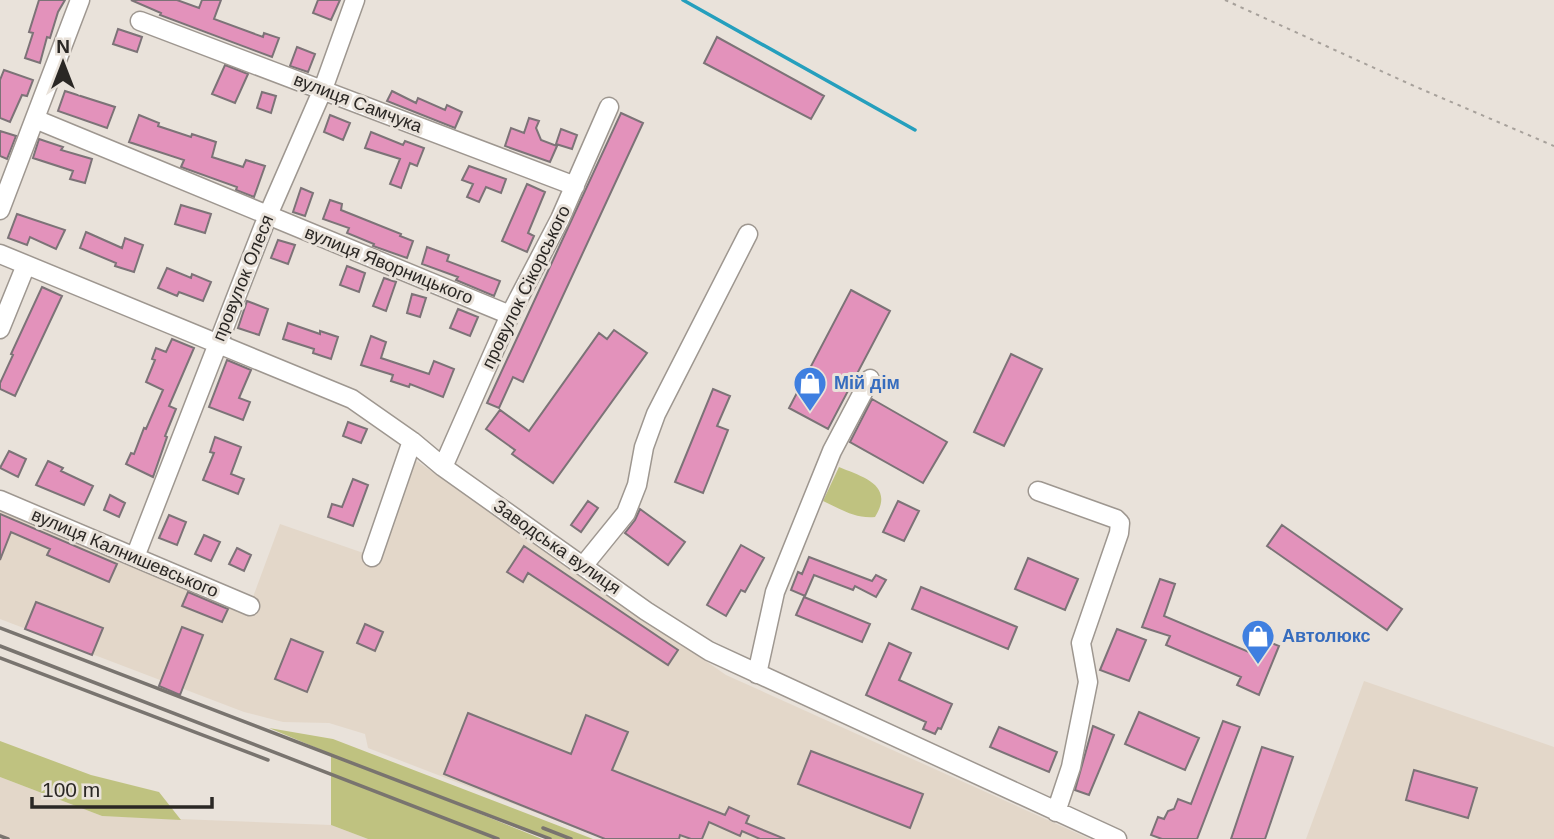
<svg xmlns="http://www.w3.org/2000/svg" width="1554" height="839" font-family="Helvetica,sans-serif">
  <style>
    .built { fill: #e3d7c9 }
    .green { fill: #bfc280 }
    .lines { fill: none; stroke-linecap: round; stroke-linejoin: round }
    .stream { stroke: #259fbd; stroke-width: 3.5 }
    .building { fill: #e392bb; stroke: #7c7377; stroke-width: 2 }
    .minor-casing { stroke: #9e9790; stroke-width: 21 }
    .path { stroke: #a7a19b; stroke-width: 2; stroke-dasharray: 3.5 5; stroke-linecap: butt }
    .minor { stroke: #fff; stroke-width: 18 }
    .rail { stroke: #79746f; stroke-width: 3.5 }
    .labels { text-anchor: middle; stroke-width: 6; stroke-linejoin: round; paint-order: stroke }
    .street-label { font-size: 18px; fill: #2a2724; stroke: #e9e2da }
    .shop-label { font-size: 18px; font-weight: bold; fill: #366cbe; stroke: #e9e2da; text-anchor: start }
  </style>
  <rect width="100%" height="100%" fill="#e9e2da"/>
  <!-- built -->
  <path class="built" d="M408 455 726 675 1090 839H604L368 748 365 734 329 723 283 722 244 712 0 619V500L250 605 280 524 372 556Z
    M1364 681 1554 747V839H1306Z
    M0 777 102 816 331 825 368 839H0Z"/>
  <!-- green -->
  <path class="green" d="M839 467C863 477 895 485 875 517 856 519 840 509 823 501Z
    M269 728 333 739 593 839H550L404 783 542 839H368L331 825V754Z
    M0 741 91 775 159 792 181 820 102 816 0 777Z"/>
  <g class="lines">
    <!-- stream -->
    <path class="stream" d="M683 0 915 130"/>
  </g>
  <!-- building -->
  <path class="building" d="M39 0H65L58 12 50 38 47 37 40 63 25 58 33 33 29 32Z
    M131 0H177L199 8 202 0H221L214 19 263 37 264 33 279 38 272 57 160 15 161 13Z
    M318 0H340L331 20 313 13Z
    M118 29 142 37 137 52 113 44Z
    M717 37 824 96 811 119 704 63Z
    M297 47 315 54 308 72 290 66Z
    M225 65 248 74 235 103 212 94Z
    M4 70 33 80 27 96 22 95 10 122 0 118V80Z
    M65 91 115 107 107 128 58 111Z
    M392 91 416 103 418 98 445 110 447 105 462 112 455 128 387 101Z
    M262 92 276 96 271 113 257 108Z
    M621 113 643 123 523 382 513 377 499 408 487 403Z
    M139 115 159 123 158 126 191 137 192 134 216 142 212 157 243 167 246 160 265 166 254 197 236 190 237 187 181 167 184 160 129 142Z
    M330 115 350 123 343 140 324 132Z
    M529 118 539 121 536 128 541 140 557 146 550 162 505 146 511 128 524 133Z
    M561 129 577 135 572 149 556 144Z
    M0 131 16 136 7 159 0 156Z
    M371 132 403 145 405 141 424 148 417 166 410 163 401 188 390 184 400 159 365 148Z
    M39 139 63 147 61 150 92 159 85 183 70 179 73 171 33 158Z
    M469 166 506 179 501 193 486 187 479 202 467 197 473 184 462 180Z
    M527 184 545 192 528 233 534 236 527 252 502 241Z
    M301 188 313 193 305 216 293 212Z
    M330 200 342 204 341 210 401 234 400 236 413 241 407 258 373 246 374 244 347 233 349 228 323 219Z
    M181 205 211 214 205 233 175 224Z
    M17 214 65 230 56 249 30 237 27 245 8 238Z
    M86 232 122 248 125 238 143 245 134 272 115 266 116 263 80 248Z
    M278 240 295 245 288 264 271 258Z
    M427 247 449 255 447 261 500 281 494 296 456 280 458 277 422 264Z
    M347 266 365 273 359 292 340 285Z
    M167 268 191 278 192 274 211 282 203 301 179 292 177 296 158 288Z
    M384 278 396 282 386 311 373 306Z
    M42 287 62 296 15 396 0 389V383L13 355 11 354Z
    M851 290 890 311 828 429 789 408Z
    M412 294 426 298 420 317 407 313Z
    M247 301 268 309 259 335 238 328Z
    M458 309 478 317 470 336 450 328Z
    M288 323 320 334V331L338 337 331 359 313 353 314 349 283 339Z
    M614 330 647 353 553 483 512 454 515 450 486 429 500 410 529 431 599 333 607 339Z
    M371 336 386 342 381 358 429 374 434 361 454 369 443 397 410 384 409 387 391 381 393 375 361 365Z
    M172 339 194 348 169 406 176 409 165 436 167 437 153 477 126 464 131 453 134 454 144 428 146 429 163 390 146 382 155 360 152 359 156 348 166 352Z
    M1011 354 1042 369 1004 446 974 432Z
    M227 360 251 370 239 398 250 402 243 420 209 407Z
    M713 389 730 396 717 426 728 430 703 493 675 482Z
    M872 399 947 442 923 483 850 442Z
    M348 422 367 429 361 443 343 436Z
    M215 437 241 447 231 474 244 479 238 494 203 480 214 453 210 452Z
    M9 451 26 459 18 477 0 468Z
    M48 461 63 468 61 471 93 486 84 505 36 485Z
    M353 479 368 485 353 526 328 517 332 504 342 507Z
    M110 495 125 503 119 517 104 510Z
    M588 501 598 508 581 532 571 525Z
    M898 501 919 511 904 541 883 532Z
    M640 509 685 542 668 565 625 533 635 520Z
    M0 514 117 564 109 582 47 555 50 549 11 532 0 560Z
    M169 515 186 522 177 545 159 538Z
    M1282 525 1402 609 1387 630 1267 546Z
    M204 535 220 542 211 561 195 554Z
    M741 545 764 558 745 592 741 590 726 616 707 605Z
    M524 546 678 650 668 665 528 573 523 582 507 572Z
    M237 548 251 555 244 571 229 564Z
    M809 557 872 581 876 575 886 580 876 597 855 586 853 590 814 575 805 596 791 590 798 572 802 574Z
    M1028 558 1078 579 1065 610 1015 589Z
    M1160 579 1175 584 1164 616 1251 653 1257 637 1279 646 1259 695 1237 685 1241 677 1166 645 1170 636 1142 627Z
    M921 587 1017 627 1008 649 912 609Z
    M188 592 228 609 222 622 182 606Z
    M804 597 870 624 862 642 796 615Z
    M36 602 103 628 92 655 25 629Z
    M365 624 383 632 375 651 357 643Z
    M182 627 203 635 180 695 159 686Z
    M1117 629 1146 640 1129 681 1100 670Z
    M291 639 323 652 307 692 275 679Z
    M889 643 911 653 899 680 952 704 941 729 938 728 935 734 923 729 926 722 866 695Z
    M1139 712 1199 738 1185 770 1125 744Z
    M468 713 571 754 586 715 628 732 612 770 725 815 729 807 749 816 746 823 785 839H760L742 831 740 836 709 822 702 839H691L680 835 679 839H605L444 774Z
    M1223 721 1240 727 1197 839H1162L1151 835 1158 817 1164 819 1168 811 1174 809 1178 799 1191 804Z
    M1093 726 1114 735 1089 795 1075 790Z
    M999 727 1057 752 1049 772 990 747Z
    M1262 747 1293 757 1265 839H1231Z
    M811 751 923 794 910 828 798 784Z
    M1414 770 1477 788 1468 818 1406 800Z"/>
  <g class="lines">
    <defs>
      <path id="minor" d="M140 21 575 186
        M35 119 510 315
        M0 210 80 0
        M0 254 352 399 412 441 443 467 646 611 709 651 1117 839
        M0 329 26 265
        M443 467 510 315 560 219 609 107
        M1038 491 1116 519 1120 523 1119 533 1081 643 1088 682 1071 767 1056 812
        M0 500 250 606
        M135 557 268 215 323 89 355 0
        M372 557 412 441
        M583 566 626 513 637 485 644 447 656 414 748 234
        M757 674 775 592 832 451 870 379"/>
    </defs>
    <!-- minor casing -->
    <use href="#minor" class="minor-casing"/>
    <!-- path -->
    <path class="path" d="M1225 0 1414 86 1554 146"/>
    <!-- minor -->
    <use href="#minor" class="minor"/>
    <!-- rail -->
    <path class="rail" d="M0 628 550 839
      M0 646 498 839
      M0 658 268 760
      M543 828 571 839
      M0 836 8 839"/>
  </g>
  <!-- icons -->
  <defs>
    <symbol id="shop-pin" viewBox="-11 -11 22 30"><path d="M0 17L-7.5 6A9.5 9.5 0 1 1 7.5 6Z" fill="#3f7fe0" stroke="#e9e2da"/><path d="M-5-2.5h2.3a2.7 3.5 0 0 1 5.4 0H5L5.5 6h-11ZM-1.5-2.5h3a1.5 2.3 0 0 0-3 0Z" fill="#fff"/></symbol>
  </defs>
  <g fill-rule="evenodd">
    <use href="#shop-pin" x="791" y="364" width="38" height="52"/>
    <use href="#shop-pin" x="1239" y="617" width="38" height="52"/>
  </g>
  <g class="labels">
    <!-- street labels -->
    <g class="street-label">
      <text transform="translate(358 103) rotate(21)" y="6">вулиця Самчука</text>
      <text transform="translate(389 265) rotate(22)" y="6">вулиця Яворницького</text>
      <text transform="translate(243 278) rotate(-68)" y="6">провулок Олеся</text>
      <text transform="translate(526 287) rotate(-64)" y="6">провулок Сікорського</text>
      <text transform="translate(557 547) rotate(35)" y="6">Заводська вулиця</text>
      <text transform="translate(125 553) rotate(23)" y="6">вулиця Калнишевського</text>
    </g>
    <!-- shop labels -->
    <g class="shop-label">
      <text x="834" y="389">Мій дім</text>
      <text x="1282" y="642">Автолюкс</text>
    </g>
  </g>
  <!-- north arrow -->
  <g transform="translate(63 63)" stroke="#e9e2da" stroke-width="5" paint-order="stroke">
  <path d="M0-5L12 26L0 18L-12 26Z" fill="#2a2724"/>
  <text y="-10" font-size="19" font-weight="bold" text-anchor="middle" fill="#2a2724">N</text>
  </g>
  <!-- scale -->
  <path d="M32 797v10h180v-10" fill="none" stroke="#2a2724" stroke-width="3.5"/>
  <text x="42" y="797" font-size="21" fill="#2a2724" stroke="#e9e2da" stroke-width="5" paint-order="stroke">100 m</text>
</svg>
